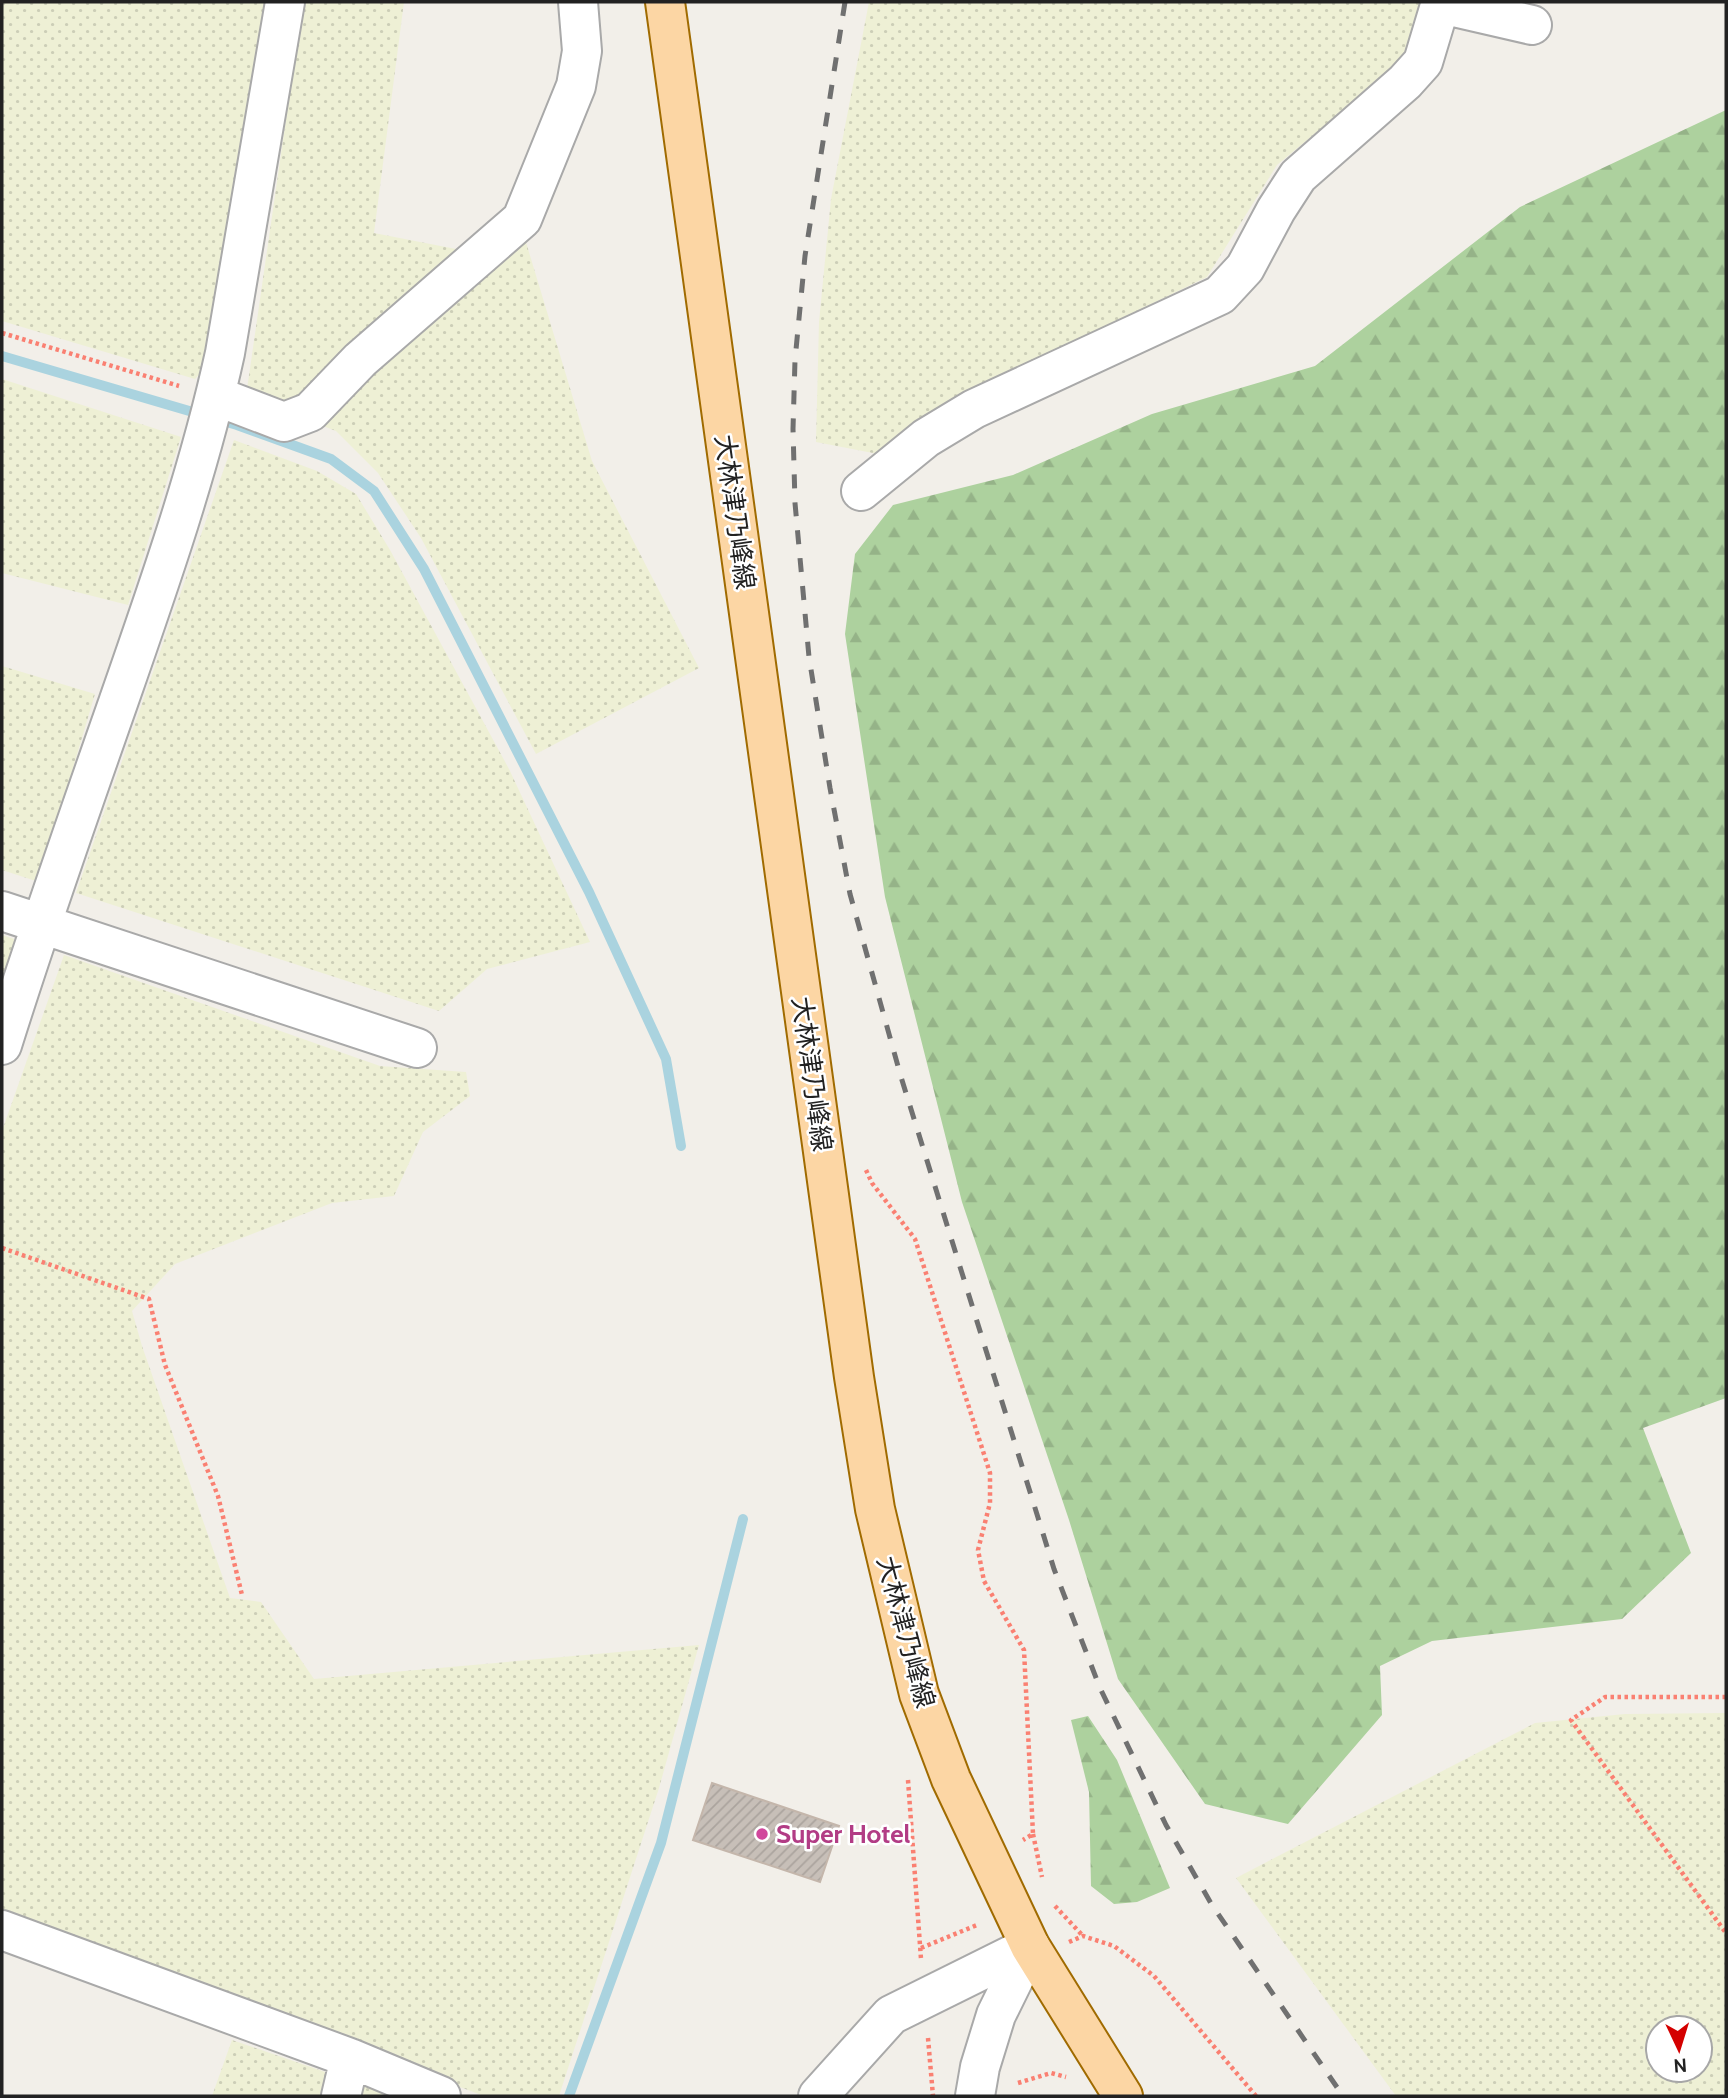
<svg xmlns="http://www.w3.org/2000/svg" width="1728" height="2098" font-family="Cabin,'Noto Sans JP',sans-serif">
  <style>
    .farmland { fill: url(#farmland-dots); fill-rule: evenodd }
    .forest { fill: url(#forest-firs) }
    .lines { fill: none; stroke-linecap: round; stroke-linejoin: round }
    .stream { stroke: #aad3df; stroke-width: 10 }
    .building { fill: url(#building-hatch); stroke: #c4b6ab; stroke-width: 2 }
    .minor-casing { stroke: #a9a9a9; stroke-width: 42 }
    .major-casing { stroke: #a06b00; stroke-width: 42 }
    .path { stroke: #fa8072; stroke-width: 4.5; stroke-dasharray: 3.5 3.5; stroke-linecap: butt }
    .minor { stroke: #fff; stroke-width: 38 }
    .major { stroke: #fcd6a4; stroke-width: 38 }
    .rail { stroke: #707070; stroke-width: 5; stroke-dasharray: 14 14; stroke-linecap: butt }
    .hotel-dot { fill: #d1479c; stroke: #fff; stroke-width: 2.5 }
    .labels { text-anchor: middle; stroke-width: 5; stroke-linejoin: round; paint-order: stroke }
    .street-label { font-size: 26px; fill: #222; stroke: #fff }
    .hotel-label { font-size: 26px; font-weight: bold; fill: #b23c85; stroke: #fff; text-anchor: start }
  </style>
  <defs>
    <pattern id="farmland-dots" width="8" height="8" patternUnits="userSpaceOnUse" patternTransform="scale(1.75)"><rect width="8" height="8" fill="#eef0d5"/><path d="M2 2h.1M6 6h.1" fill="none" stroke="#ccceb7" stroke-width="1.8" stroke-linecap="round"/></pattern>
    <pattern id="forest-firs" width="22" height="20" patternUnits="userSpaceOnUse" patternTransform="scale(1.75)"><rect width="22" height="20" fill="#add19e"/><path d="M5 1l3.5 6h-7zM16 11l3.5 6h-7z" fill="#95b388"/></pattern>
    <pattern id="building-hatch" width="6" height="6" patternUnits="userSpaceOnUse" patternTransform="scale(1.75)"><rect width="6" height="6" fill="#c7bfb8"/><path d="M-1 1l2-2M0 6l6-6M5 7l2-2" fill="none" stroke="#aba49e"/></pattern>
  </defs>
  <rect width="100%" height="100%" fill="#f2efe9"/>
  <!-- farmland -->
  <path class="farmland" d="M2 2H273L212 361 195 379 2 321Z
    M303 2H404L374 233 497 257 525 239 592 461 699 668 536 754 421 538 378 473 336 431 246 396Z
    M869 2H1423L1407 57 1277 165 1207 277 990 382 878 454 816 442 819 322 831 199Z
    M2 379 181 437 128 605 2 573Z
    M234 440 317 471 356 494 390 550 509 769 590 942 487 969 439 1011 76 893Z
    M2 666 95 694 39 882 2 870Z
    M2 935 14 939 17 953 2 1000Z
    M64 955 380 1066 466 1072 470 1096 423 1132 394 1196 332 1203 175 1264 132 1311 142 1346 230 1598 261 1602 314 1679 699 1645 659 1788 559 2096H484L2 1916V1131Z
    M1726 1713V2096H1396L1236 1878 1535 1723 1625 1714ZM1658 2028H1700V2070H1658Z
    M232 2040 360 2084 387 2096H212Z"/>
  <!-- forest -->
  <path class="forest" d="M1726 110V1398L1643 1428 1691 1553 1622 1619 1432 1641 1380 1666 1382 1715 1288 1824 1205 1804 1118 1679 1069 1520 962 1202 885 897 845 634 855 554 893 505 1013 475 1152 414 1315 366 1520 207Z
    M1088 1716 1117 1760 1170 1888 1137 1902 1114 1904 1091 1886 1089 1792 1071 1720Z"/>
  <g class="lines">
    <!-- stream -->
    <path class="stream" d="M2 356 237 425 331 459 374 491 424 569 589 892 666 1059 681 1146
      M569 2096 661 1843 743 1519"/>
  </g>
  <!-- building -->
  <path class="building" d="M712 1783 839 1826 820 1882 693 1840Z"/>
  <g class="lines">
    <defs>
      <path id="minor" d="M1441 4 1532 25
        M216 396 284 422 310 412 360 360 522 219 576 86 582 51 578 2
        M861 491 926 438 974 409 1220 295 1245 268 1276 210 1298 176 1405 82 1423 62 1441 2
        M2 911 417 1048
        M2 1045C38 930 78 817 118 703 158 588 199 472 225 353L285 2
        M2 1930 350 2058 441 2096
        M341 2096 350 2058
        M818 2096 891 2015 1030 1946
        M975 2096 980 2067 996 2015 1030 1946"/>
      <path id="major" d="M665 2 854 1377 875 1509 919 1694 951 1779 1030 1946 1123 2096"/>
    </defs>
    <!-- minor casing -->
    <use href="#minor" class="minor-casing"/>
    <!-- major casing -->
    <use href="#major" class="major-casing"/>
    <!-- path -->
    <path class="path" d="M2 333 179 386
      M866 1170 872 1183 915 1239 990 1473V1503L978 1550 984 1581 1024 1650 1033 1834 1023 1840
      M2 1248 149 1299 165 1365 218 1496 242 1595
      M1726 1697H1605L1571 1720 1726 1933
      M908 1780 921 1959
      M1033 1834 1042 1877
      M1055 1906 1083 1936
      M1069 1942 1083 1936 1114 1946 1154 1976 1256 2096
      M921 1948 977 1925
      M928 2038 933 2096
      M1018 2083 1051 2073 1066 2077"/>
    <!-- minor -->
    <use href="#minor" class="minor"/>
    <!-- major -->
    <use href="#major" class="major"/>
    <!-- rail -->
    <path class="rail" d="M845 2 805 256 795 360 793 429 795 503 809 657 830 788 850 894 901 1077 1054 1569 1100 1688 1166 1825 1212 1905 1343 2096"/>
  </g>
  <!-- markers -->
  <circle class="hotel-dot" cx="762" cy="1834" r="7"/>
  <g class="labels">
    <!-- street labels -->
    <g class="street-label">
      <text transform="translate(735 512) rotate(82)" y="9">大林津乃峰線</text>
      <text transform="translate(812 1074) rotate(82)" y="9">大林津乃峰線</text>
      <text transform="translate(906 1632) rotate(75)" y="9">大林津乃峰線</text>
    </g>
    <!-- hotel labels -->
    <g class="hotel-label">
      <text x="776" y="1843">Super Hotel</text>
    </g>
  </g>
  <!-- border -->
  <rect width="1728" height="2098" fill="none" stroke="#222222" stroke-width="7"/>
  <!-- north arrow -->
  <g transform="translate(1679 2049) rotate(176)"><circle r="33" fill="#ffffff" stroke="#a7a7a7" stroke-width="2"/>
  <path d="M0-5L12 26L0 18L-12 26Z" fill="#d40000"/>
  <text y="-10" font-size="19" font-weight="bold" text-anchor="middle" fill="#222222">N</text>
  </g>
</svg>
